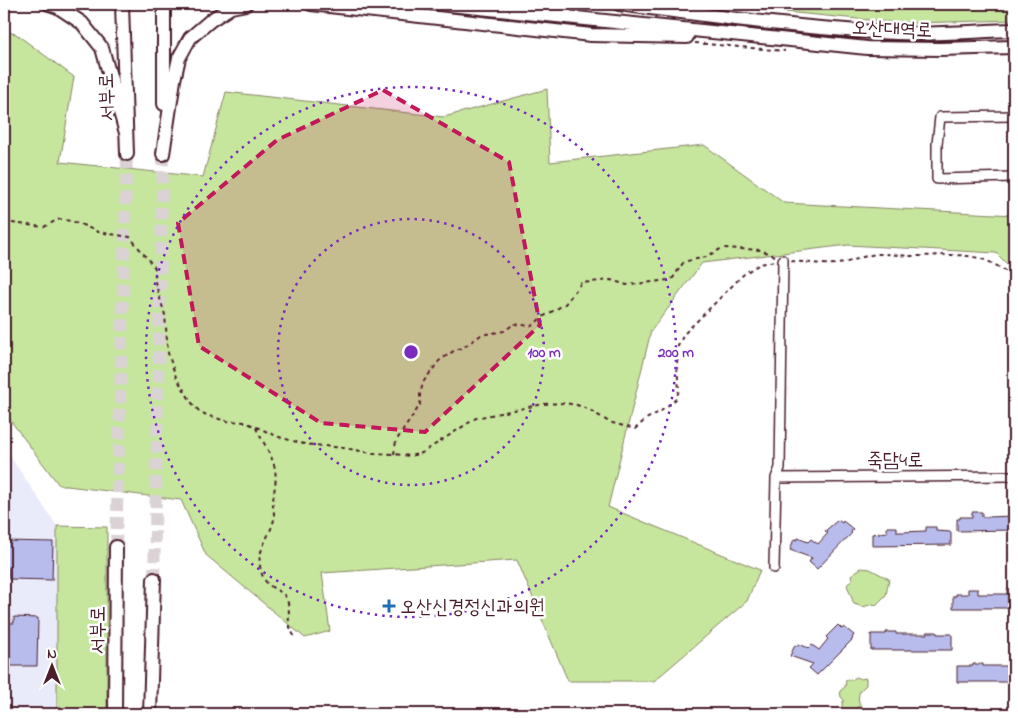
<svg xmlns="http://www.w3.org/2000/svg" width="1018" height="718" font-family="'Indie Flower','Poor Story',sans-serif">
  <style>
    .built { fill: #eaebfa }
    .green { fill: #c6e69e; stroke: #888264 }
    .building { fill: #b8bced; stroke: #4a1f2b }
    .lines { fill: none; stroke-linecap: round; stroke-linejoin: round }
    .secondary-tunnel { stroke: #dbd2d5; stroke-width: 12; stroke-dasharray: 12 6; stroke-linecap: butt }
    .minor-casing { stroke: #4a1f2b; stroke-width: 12 }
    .tertiary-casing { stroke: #4a1f2b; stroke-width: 15 }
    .secondary-casing { stroke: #4a1f2b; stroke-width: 16 }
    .path { stroke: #4a1f2b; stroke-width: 2; stroke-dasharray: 4 4; stroke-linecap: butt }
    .minor { stroke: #fff; stroke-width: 9 }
    .tertiary { stroke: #fff; stroke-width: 11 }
    .secondary { stroke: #fff; stroke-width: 12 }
    .marked { fill: #c2185b; fill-opacity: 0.2; stroke: #c2185b; stroke-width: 4; stroke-dasharray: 10 6; stroke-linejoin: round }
    .ring { fill: none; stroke: #7b2cbf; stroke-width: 2.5; stroke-dasharray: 2.5 5 }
    .poi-dot { fill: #1f6fb2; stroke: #fff; stroke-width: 2 }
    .labels { text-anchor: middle; stroke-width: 5; stroke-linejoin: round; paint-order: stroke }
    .street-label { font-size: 20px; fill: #4a1f2b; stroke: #fff }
    .poi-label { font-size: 20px; fill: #4a1f2b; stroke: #fff; text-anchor: start }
    .centre { fill: #7b2cbf; stroke: #fff; stroke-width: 2.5 }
    .ring-label { font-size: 15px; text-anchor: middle; font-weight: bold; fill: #7b2cbf; stroke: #fff; stroke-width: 5; stroke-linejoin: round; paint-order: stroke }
  </style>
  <rect width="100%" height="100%" fill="#fff"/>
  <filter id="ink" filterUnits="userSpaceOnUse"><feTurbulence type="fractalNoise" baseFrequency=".02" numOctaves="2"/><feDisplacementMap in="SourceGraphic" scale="10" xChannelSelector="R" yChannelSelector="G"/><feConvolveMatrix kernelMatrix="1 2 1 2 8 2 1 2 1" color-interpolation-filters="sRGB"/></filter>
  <g filter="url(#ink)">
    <!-- built -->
    <path class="built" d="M4 447 57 526V714H4Z
      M938 711H1014V714H938Z"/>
    <!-- green -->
    <path class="green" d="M739 4H1014V20L914 23 889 22 754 9Z
      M4 31 16 34 74 77 60 162 203 177 226 92 444 117 547 89 550 162 704 145 784 203 1014 215V271L996 253 848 245 702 263 651 331 608 507 760 570 747 601 654 681H568L517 560 322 573 330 631 305 638 206 555 181 500 59 485 4 412Z
      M57 526 107 527V714H57Z
      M861 568 870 569 889 579 886 595 876 605 873 604 863 607 854 604 847 585 852 579 851 575Z
      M856 677 860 679 866 678V685L860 691C856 701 860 709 871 712V714L864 712 858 706 853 713H848C842 711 840 706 844 700L841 697 840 691 845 687 846 680H852Z"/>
    <!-- building -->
    <path class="building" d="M972 512H982V517H987L1014 516V530L957 531V519H960V517H972Z
      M838 520 842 523 843 521 853 529 851 532 852 533 817 569 809 562 812 558 790 550 794 539 797 540 798 538 808 542 811 539 818 544 828 533 825 531Z
      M887 527H897V532H902L926 531V527H936V531L951 532V545L872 546V534L887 532Z
      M4 541 53 542 52 580 9 579 8 568H4Z
      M968 589H978V594H1007V589H1014V608H953V596H956V594H968Z
      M14 617 38 618 37 666H4V623H14Z
      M838 625 842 629 844 627 854 635 852 638 853 639 817 675 809 668 813 664 790 656 795 645 798 646V644L809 648 812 645 819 650 828 639 826 637Z
      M886 632H896V634H927V632H937V634H952V650H871V634H886Z
      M973 664H983V666H1014V682H957V666H973Z"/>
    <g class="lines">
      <!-- secondary-tunnel -->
      <path class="secondary-tunnel" d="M116 547 127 154
        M154 579 163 154"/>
      <defs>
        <path id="minor" d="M1014 116 940 117 937 144V179L1014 177
          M776 478 1014 476
          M774 568 776 478 780 468 783 260"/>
        <path id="tertiary" d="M565 17 566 4"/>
        <path id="secondary" d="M49 4 58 7 82 23 102 48 126 133
          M122 4 127 154
          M164 4V104
          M311 4 591 35 687 37
          M440 4 867 48 940 49 1014 47
          M619 4C711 16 803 29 896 33 935 35 975 31 1014 30
          M163 154 174 80 179 58 190 38 211 20 231 7 246 4
          M115 714 116 547
          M150 714 154 579"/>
      </defs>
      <!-- minor casing -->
      <use href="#minor" class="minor-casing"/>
      <!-- tertiary casing -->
      <use href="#tertiary" class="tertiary-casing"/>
      <!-- secondary casing -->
      <use href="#secondary" class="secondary-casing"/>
      <!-- path -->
      <path class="path" d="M731 4 748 9
        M695 43 785 51
        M4 222 44 227 57 220 62 219 78 223 98 232 130 237 155 268V282L165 315 168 353 176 377 192 403 200 412 209 416 226 421 245 422 279 437 304 444 344 448 371 453 394 454 410 456 422 453 476 418 543 404 564 403 577 405 588 409 609 422 635 429 646 419 661 411 676 399 679 390 677 366 678 346 684 334 745 273 760 264 775 261
        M791 261C807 262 822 265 837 264 850 263 859 257 871 255 885 252 899 256 913 256 955 256 979 248 1014 278
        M256 428C261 439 274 458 275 470 277 480 274 490 273 500 272 508 276 516 273 523 269 537 257 551 260 566 264 593 282 586 287 600 292 614 284 621 295 637
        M394 454 396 441 420 405V393L424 381 439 361 455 350 464 347 481 335 504 331 514 324 532 326 541 318 565 304 581 283 611 280 627 285 669 280 673 278 683 263 687 261 706 257 722 248 761 250 775 256"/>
      <!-- minor -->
      <use href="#minor" class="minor"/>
      <!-- tertiary -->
      <use href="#tertiary" class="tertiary"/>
      <!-- secondary -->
      <use href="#secondary" class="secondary"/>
    </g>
  </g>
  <!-- marked area -->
  <path class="marked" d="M383 90 509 162 540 325 425 432 321 423 199 346 178 223 277 140Z"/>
  <!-- distance rings -->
  <g class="ring">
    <circle cx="411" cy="352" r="133"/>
    <circle cx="411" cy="352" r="265"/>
  </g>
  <!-- markers -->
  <path class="poi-dot" d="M386.5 598.5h5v5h5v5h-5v5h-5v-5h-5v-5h5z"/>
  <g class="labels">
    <!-- street labels -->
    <g class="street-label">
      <text transform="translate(892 28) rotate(2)" y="7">오산대역로</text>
      <text transform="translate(106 97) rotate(-92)" y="7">서부로</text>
      <text x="895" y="466">죽담4로</text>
      <text transform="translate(97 630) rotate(-90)" y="7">서부로</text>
    </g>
    <!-- poi labels -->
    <g class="poi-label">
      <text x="400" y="613">오산신경정신과의원</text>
    </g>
  </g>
  <circle cx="411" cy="352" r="8" class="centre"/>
  <g class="ring-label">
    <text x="544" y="357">100 m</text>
    <text x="676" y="357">200 m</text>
  </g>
  <!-- margin -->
  <rect width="1018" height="718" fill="none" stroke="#fff" stroke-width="20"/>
  <rect x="10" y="10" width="998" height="698" fill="none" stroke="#4a1f2b" stroke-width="2" filter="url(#ink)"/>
  <!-- north arrow -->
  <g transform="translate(52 666)" stroke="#ffffff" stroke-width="4" paint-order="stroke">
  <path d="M0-4L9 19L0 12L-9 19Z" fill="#4a1f2b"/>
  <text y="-8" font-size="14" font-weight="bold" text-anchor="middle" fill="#4a1f2b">N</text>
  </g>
</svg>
